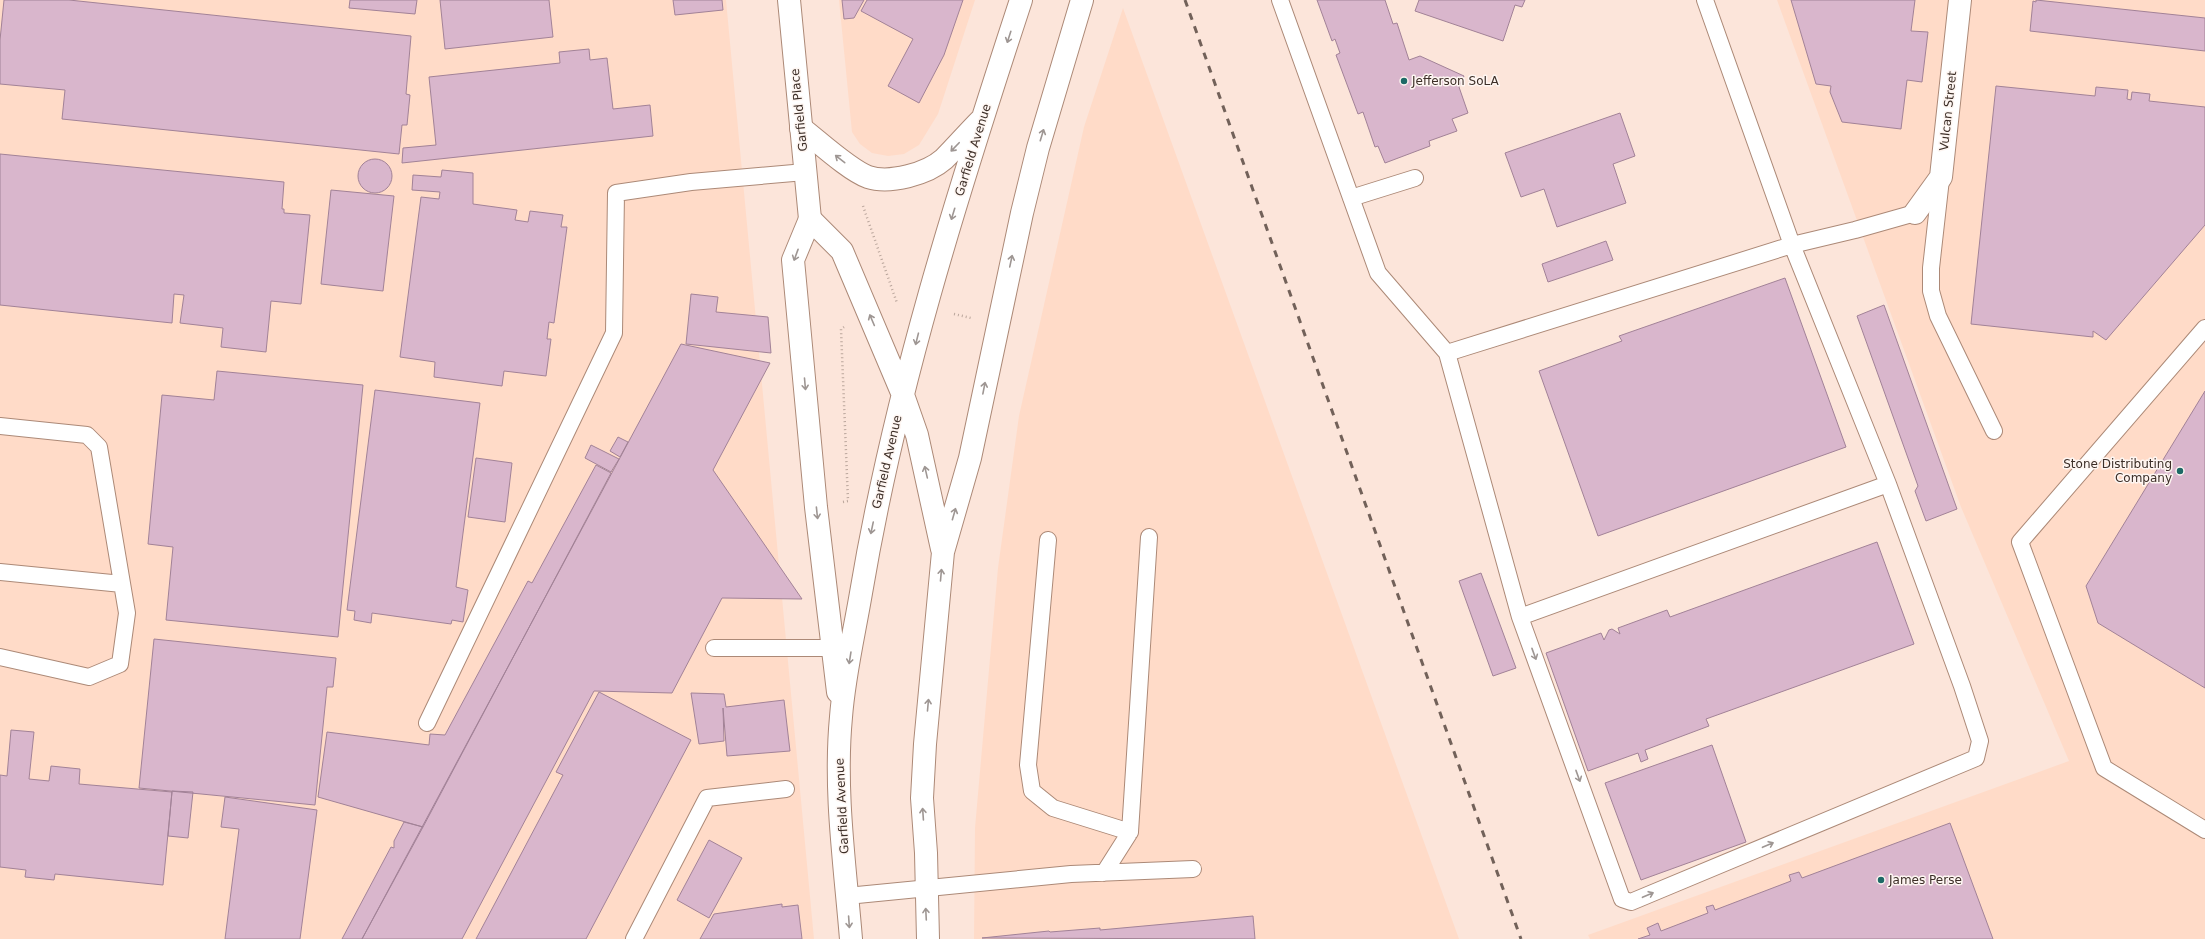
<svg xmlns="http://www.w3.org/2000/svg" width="2205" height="939" font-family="'DejaVu Sans',sans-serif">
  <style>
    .built { fill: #ffdbc8 }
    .building { fill: #d9b6cc; stroke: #a28297 }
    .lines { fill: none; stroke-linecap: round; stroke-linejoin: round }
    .service-casing { stroke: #ac8977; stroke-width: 18 }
    .minor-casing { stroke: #ac8977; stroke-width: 24 }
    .tertiary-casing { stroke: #ac8977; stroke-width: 24 }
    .secondary-casing { stroke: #ac8977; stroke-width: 24 }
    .path { stroke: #baa69c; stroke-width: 2.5; stroke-dasharray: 1 3; stroke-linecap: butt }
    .service { stroke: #fff; stroke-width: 16 }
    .minor { stroke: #fff; stroke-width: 22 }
    .tertiary { stroke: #fff; stroke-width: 22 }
    .secondary { stroke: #fff; stroke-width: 22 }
    .rail { stroke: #726159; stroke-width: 3; stroke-dasharray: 7 7; stroke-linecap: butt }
    .oneway { stroke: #9e9693 }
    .poi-dot { fill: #1d6966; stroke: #fef6f2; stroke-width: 1.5 }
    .labels { text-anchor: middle; stroke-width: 3; stroke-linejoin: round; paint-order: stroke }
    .poi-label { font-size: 12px; fill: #3c2e27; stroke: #fef6f2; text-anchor: start }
    .street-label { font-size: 12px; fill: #3c2e27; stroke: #fef6f2 }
  </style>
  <rect width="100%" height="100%" fill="#fce5da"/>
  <!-- built -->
  <path class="built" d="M0 0H726L814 939H0Z
    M839 0H975L938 114 919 145 904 154 888 156 872 153 860 144 852 132Z
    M1777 0H2205V939H1590L1588 935 2069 761 1961 507Z
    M1123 8 1459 939H974L975 828 998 568 1019 416 1084 127Z"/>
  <!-- building -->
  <path class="building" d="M4 0H69L411 36 406 94 410 95 407 125H402L399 154 62 119 65 90 0 84V40Z
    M350 0H417L415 14 349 8Z
    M440 0H549L553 37 445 49Z
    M673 0H722L723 10 675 15Z
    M842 0H864L854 18 844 19Z
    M867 0H963L944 55 919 103 888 86 913 39 861 11Z
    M1317 0H1385L1393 24 1397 23 1409 60 1420 56 1464 76 1459 87 1468 113 1452 119 1457 131 1429 141 1430 146 1385 163 1378 146 1375 147 1363 112 1358 114 1336 55 1340 53 1335 39 1332 41Z
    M1419 0H1525L1522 7 1515 5 1503 41 1415 11Z
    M1791 0H1915L1911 31 1928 32 1922 82 1907 80 1901 129 1842 122 1830 92 1831 86 1816 84Z
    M2036 0 2205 18V51L2030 31 2033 1 2036 2Z
    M589 49 590 60 607 58 613 109 650 105 653 136 402 163 403 148 436 145 429 77 560 63 559 52Z
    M1996 86 2095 96 2096 87 2128 90 2127 99 2131 100 2132 92 2150 94 2149 101 2205 107V225L2106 340 2093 331V337L1971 324Z
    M1620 113 1635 156 1613 164 1626 203 1557 227 1544 189 1521 197 1505 153Z
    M0 154 284 182 282 209H284V213L310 215 301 304 271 301 266 352 221 347 223 328 180 323 184 295 174 294 172 323 0 305Z
    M358 176a17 17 0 1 1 34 0a17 17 0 1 1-34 0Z
    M442 170 473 173V204L517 210 515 220 528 222 530 211 563 215 561 227H567L554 323 549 322 547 339H551L546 376 504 371 502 386 434 377 435 362 400 357 421 197 439 199 440 192 412 190 413 175 441 177Z
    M331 190 394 196 383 291 321 284Z
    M1606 241 1613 260 1548 282 1542 264Z
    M1785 278 1846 447 1598 536 1539 371 1622 341 1619 336Z
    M691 294 718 297 716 312 768 317 771 353 686 344Z
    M1884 305 1957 509 1926 521 1915 491 1918 486 1857 316Z
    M681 344 770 363 713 470 802 599 722 598 672 693 594 691 462 939H362Z
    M217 371 363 385 338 637 166 620 173 547 148 544 162 395 214 400Z
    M375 390 480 403 456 587 468 590 463 622 452 620 451 624 372 613 371 623 354 620 355 611 347 610Z
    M2205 391V688L2098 623 2086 586Z
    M618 437 628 442 620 457 610 451Z
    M591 445 619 459 611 472 585 458Z
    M476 458 512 463 505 522 468 517Z
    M596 465 611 473 423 827 318 797 327 732 429 745 430 734 445 735 528 581 532 583Z
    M1877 542 1914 644 1706 719 1709 726 1645 750 1648 759 1641 762 1638 753 1588 771 1546 653 1601 633 1604 640 1609 630 1612 629 1620 634 1618 628 1667 610 1670 617Z
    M1481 573 1516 668 1493 676 1459 581Z
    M154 639 336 658 333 687H327L315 805 139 788Z
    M599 692 691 740 586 939H476L563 775 556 772Z
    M691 693 724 694 726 707 784 700 790 751 727 756 723 708 724 741 699 744Z
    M11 730 34 732 29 779 49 781 51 766 80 769 79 784 172 792 163 885 55 874 54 880 25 877 26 870 0 867V775L7 776Z
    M1712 745 1746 842 1641 880 1605 783Z
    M172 791 193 792 188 838 168 836Z
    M225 797 317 810 300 939H225L239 829 221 827Z
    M404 822 423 827 362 939H342L391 847 394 848V841Z
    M1950 823 1993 939H1638L1650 935 1647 928 1658 923 1661 931 1708 913 1706 907 1713 905 1715 910 1791 881 1789 875 1799 872 1802 878Z
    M709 840 742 858 709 918 677 900Z
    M782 904V907L798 905 802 939H700L714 914Z
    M1253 916 1255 939 982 938 1049 931 1050 932 1100 928V930Z"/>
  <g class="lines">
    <defs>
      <path id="service" d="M1280 0 1378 273 1447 353 1520 617 1622 899 1631 902 1976 758 1980 741 1962 686 1888 484 1792 245 1705 0
        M1941 179 1931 268V291L1938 316 1994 431
        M1351 198 1415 178
        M2205 328 2020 542 2104 768 2205 830
        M1447 353 1792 245 1855 230 1915 213
        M0 426 87 435 99 447 127 613 120 664 89 677 0 657
        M1048 540 1028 765 1032 791 1053 808 1130 832
        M0 572 122 584
        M1520 617 1888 484
        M714 648H832
        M427 723 614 333 616 193 691 182 805 172
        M1104 873 1130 832 1149 537
        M847 896 1071 874 1193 869
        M634 939 707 798 786 789"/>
      <path id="minor" d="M1915 213 1941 177 1960 0"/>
      <path id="tertiary" d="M789 0 810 219"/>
      <path id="secondary" d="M801 128C818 141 849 170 868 177 890 184 927 174 944 159 956 147 968 133 980 121
        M838 692 816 507 793 260 810 219 842 251 903 395 917 435 942 549
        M851 939C845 865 834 791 841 717 844 676 854 634 861 593 895 390 957 195 1021 0
        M928 939 926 853 922 798 925 744 943 552 970 458 1022 213 1038 148 1082 0"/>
    </defs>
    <!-- service casing -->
    <use href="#service" class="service-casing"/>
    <!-- minor casing -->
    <use href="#minor" class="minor-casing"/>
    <!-- tertiary casing -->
    <use href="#tertiary" class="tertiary-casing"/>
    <!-- secondary casing -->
    <use href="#secondary" class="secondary-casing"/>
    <!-- path -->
    <path class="path" d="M863 206 897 303
      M954 314 971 318
      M843 502 848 501 841 329 844 327"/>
    <!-- service -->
    <use href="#service" class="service"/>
    <!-- minor -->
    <use href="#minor" class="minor"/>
    <!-- tertiary -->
    <use href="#tertiary" class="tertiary"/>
    <!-- secondary -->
    <use href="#secondary" class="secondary"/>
    <!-- rail -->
    <path class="rail" d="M1185 0 1521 939"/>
  </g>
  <!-- one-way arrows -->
  <defs><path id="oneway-shaft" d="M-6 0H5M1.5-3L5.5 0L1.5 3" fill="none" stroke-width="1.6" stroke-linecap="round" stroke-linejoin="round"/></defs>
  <g class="oneway">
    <use href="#oneway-shaft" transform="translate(1009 37) rotate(108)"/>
    <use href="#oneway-shaft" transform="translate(1042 135) rotate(-73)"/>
    <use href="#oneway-shaft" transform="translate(955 147) rotate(134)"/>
    <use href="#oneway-shaft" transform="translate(840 159) rotate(-142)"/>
    <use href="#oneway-shaft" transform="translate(953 214) rotate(107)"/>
    <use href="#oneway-shaft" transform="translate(796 255) rotate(110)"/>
    <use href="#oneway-shaft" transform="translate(1011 261) rotate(-78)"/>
    <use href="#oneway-shaft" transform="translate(872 320) rotate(-113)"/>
    <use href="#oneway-shaft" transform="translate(917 339) rotate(104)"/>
    <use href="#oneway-shaft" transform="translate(805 384) rotate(85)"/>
    <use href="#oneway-shaft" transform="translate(984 388) rotate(-79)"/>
    <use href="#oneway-shaft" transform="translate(926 472) rotate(-103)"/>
    <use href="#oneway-shaft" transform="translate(817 513) rotate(84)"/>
    <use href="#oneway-shaft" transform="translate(954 514) rotate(-74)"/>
    <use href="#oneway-shaft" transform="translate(872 528) rotate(102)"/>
    <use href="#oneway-shaft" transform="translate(941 575) rotate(-85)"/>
    <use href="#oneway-shaft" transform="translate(1534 654) rotate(70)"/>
    <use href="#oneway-shaft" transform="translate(850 658) rotate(99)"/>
    <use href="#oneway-shaft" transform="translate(928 705) rotate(-85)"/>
    <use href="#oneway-shaft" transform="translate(1578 776) rotate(70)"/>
    <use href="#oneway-shaft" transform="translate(923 814) rotate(-94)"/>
    <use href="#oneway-shaft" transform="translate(1768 845) rotate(-23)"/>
    <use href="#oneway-shaft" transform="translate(1648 895) rotate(-23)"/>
    <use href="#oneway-shaft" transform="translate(926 914) rotate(-93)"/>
    <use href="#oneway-shaft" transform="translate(849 922) rotate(86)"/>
  </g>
  <!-- markers -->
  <g class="poi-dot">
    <circle cx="1404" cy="81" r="4"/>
    <circle cx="2180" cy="471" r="4"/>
    <circle cx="1881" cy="880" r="4"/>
  </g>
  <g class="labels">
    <!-- poi labels -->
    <g class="poi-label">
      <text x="1412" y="85">Jefferson SoLA</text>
      <text x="2172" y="468" text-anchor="end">Stone Distributing<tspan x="2172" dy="14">Company</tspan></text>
      <text x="1889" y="884">James Perse</text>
    </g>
    <!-- street labels -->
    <g class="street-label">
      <text transform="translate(799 110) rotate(-96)" y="4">Garfield Place</text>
      <text transform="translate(1948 111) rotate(-84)" y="4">Vulcan Street</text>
      <text transform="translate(973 150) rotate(-73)" y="4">Garfield Avenue</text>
      <text transform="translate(887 462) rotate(-77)" y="4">Garfield Avenue</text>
      <text transform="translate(842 806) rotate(-93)" y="4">Garfield Avenue</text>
    </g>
  </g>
</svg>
